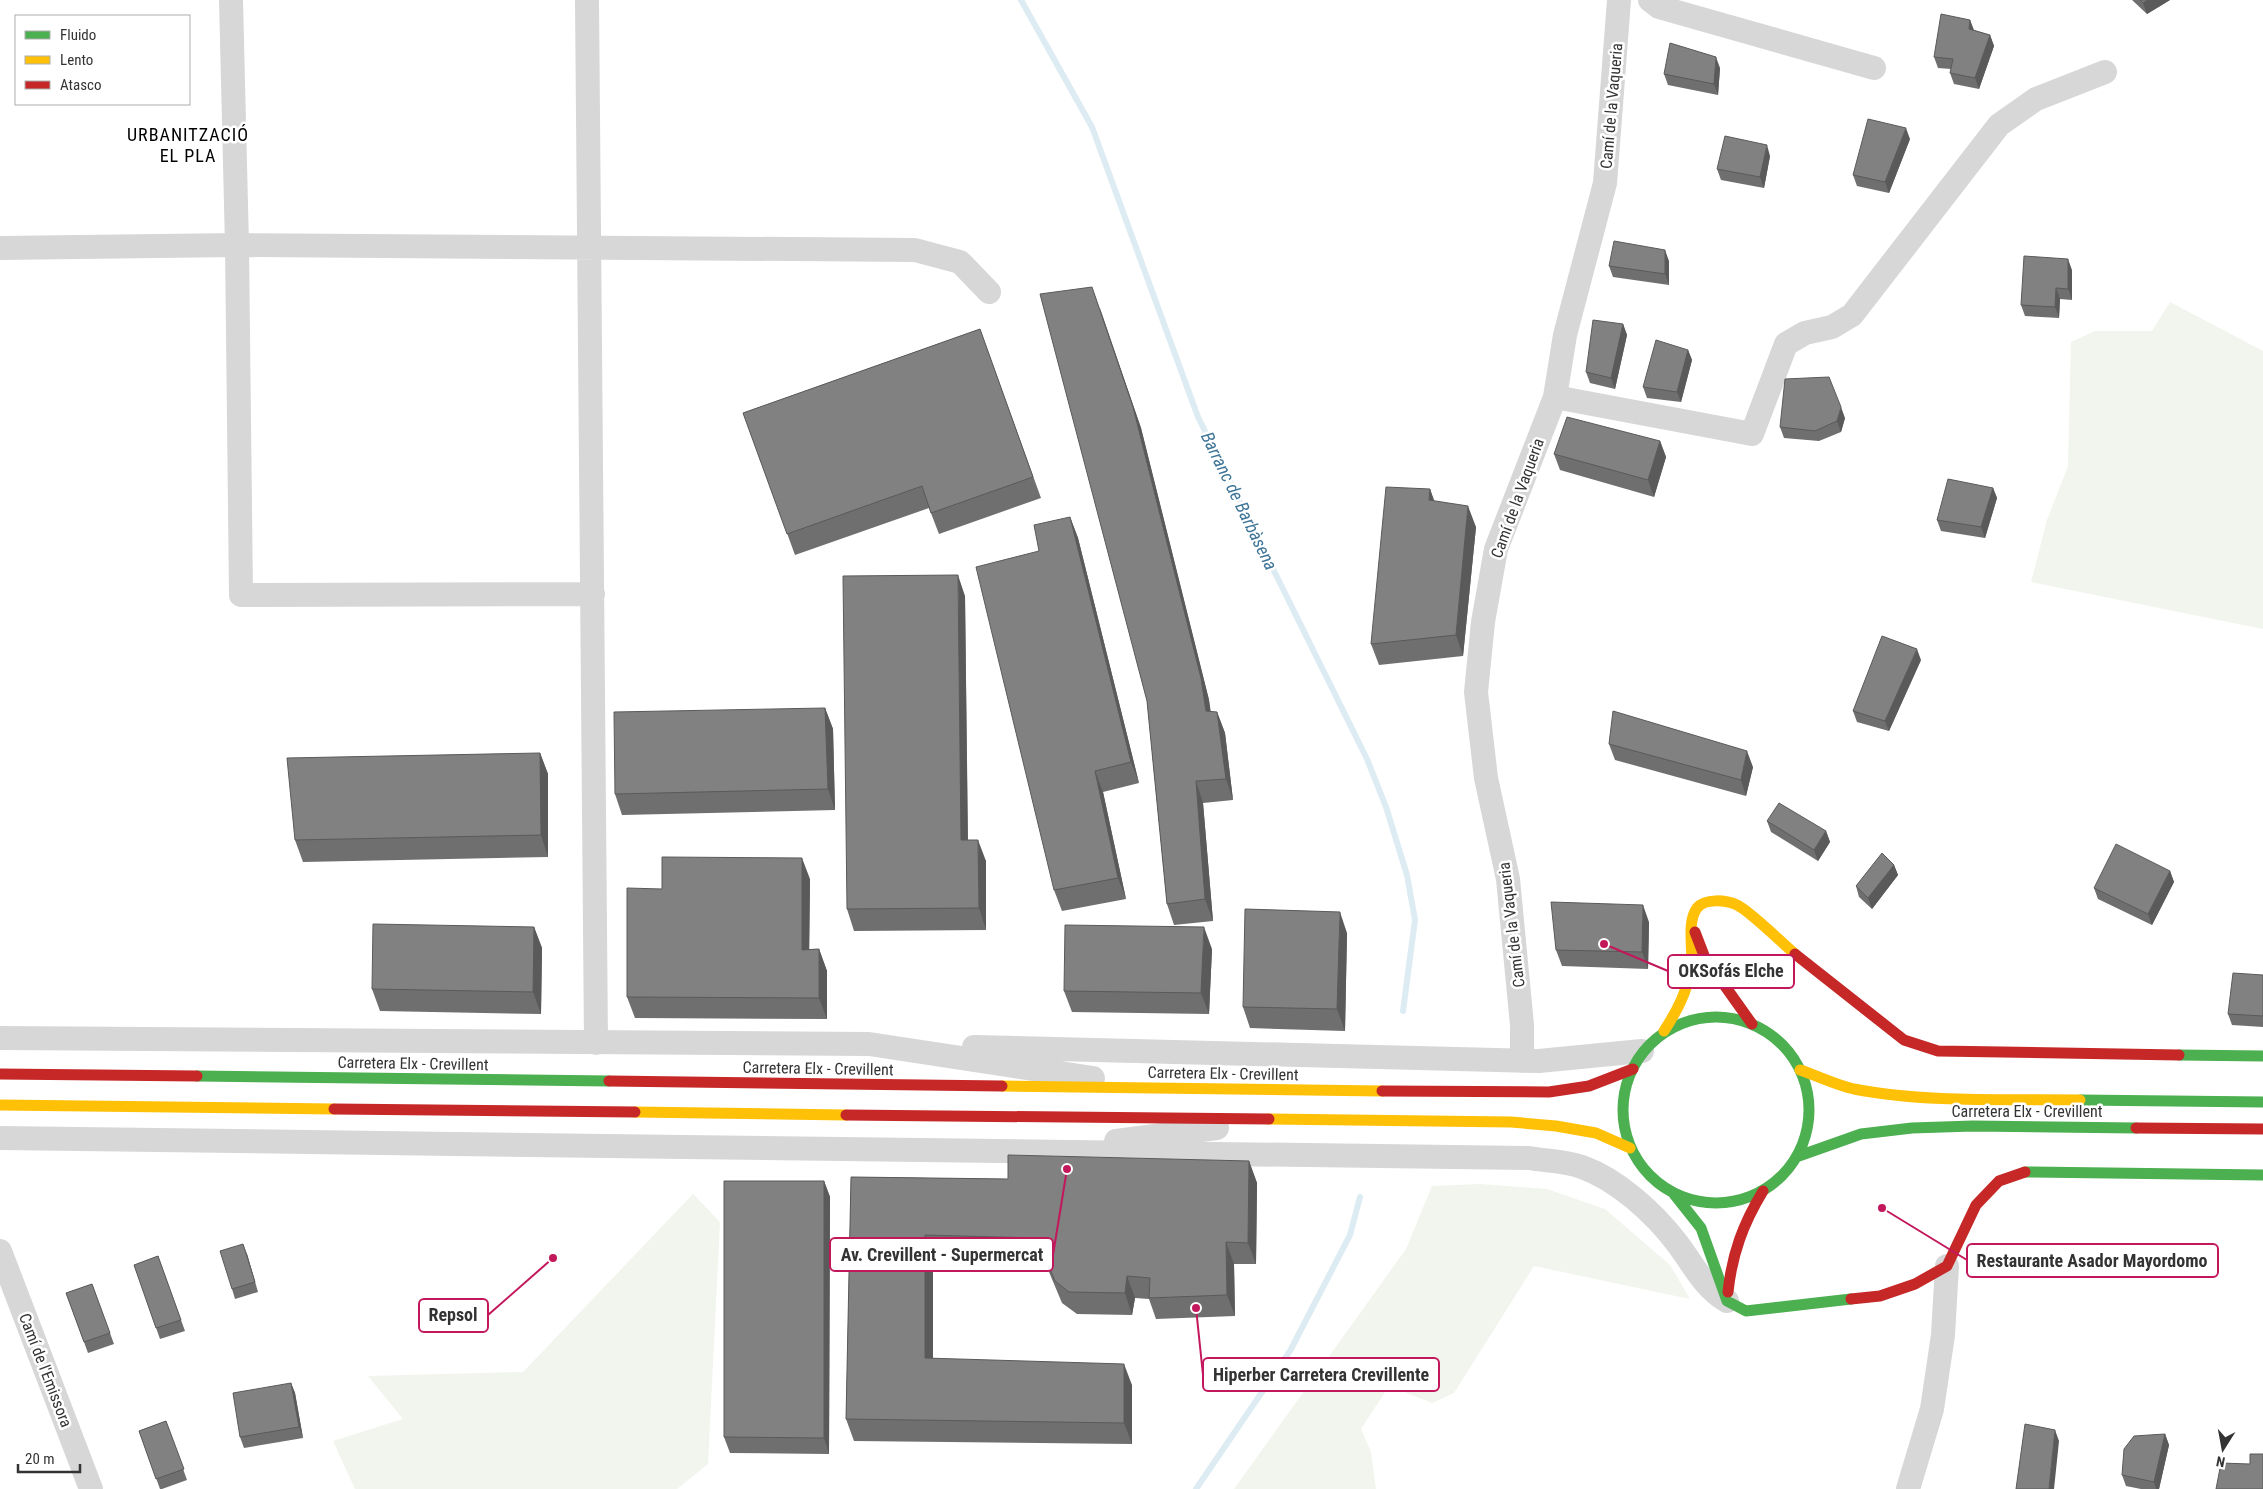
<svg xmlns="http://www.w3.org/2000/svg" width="2263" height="1489" font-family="'Roboto Condensed',sans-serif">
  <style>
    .green { fill: #f1f5ed }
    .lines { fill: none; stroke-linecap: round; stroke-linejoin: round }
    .stream { stroke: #ddebf3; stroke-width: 6 }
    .street { stroke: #d7d7d7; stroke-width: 24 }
    .fast { stroke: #4caf50; stroke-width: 11 }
    .slow { stroke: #ffc107; stroke-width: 11 }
    .jam { stroke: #c62828; stroke-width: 11 }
    .wall { fill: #6f6f6f }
    .shaded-wall { fill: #5a5a5a }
    .building { fill: #818181; stroke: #5a5a5a }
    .labels { text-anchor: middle; stroke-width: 5; stroke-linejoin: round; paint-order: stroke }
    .street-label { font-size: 16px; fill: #333; stroke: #fff }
    .neighbourhood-label { font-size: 18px; letter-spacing: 1px; fill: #000; stroke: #fff }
    .water-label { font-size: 18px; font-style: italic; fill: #3f7597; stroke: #fff }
    .leader { fill: none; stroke: #c2185b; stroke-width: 2 }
    .callout-dot { fill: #c2185b; stroke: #fff; stroke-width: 2 }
    .callout { fill: #fff; stroke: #c2185b; stroke-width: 2 }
    .callout-label { font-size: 18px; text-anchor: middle; font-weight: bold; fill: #333 }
  </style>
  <rect width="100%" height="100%" fill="#fff"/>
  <!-- green -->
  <path class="green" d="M2170 302 2263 351V629L2031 582 2047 520 2068 466 2071 342 2095 331H2152Z
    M1481 1184 1547 1189 1605 1209 1670 1265 1690 1299 1534 1266 1454 1393 1432 1403 1389 1386 1361 1429 1371 1452 1376 1489H1234L1406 1249 1432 1186Z
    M693 1194 720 1222 708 1464 677 1489H355L333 1441 403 1419 368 1376 523 1372Z"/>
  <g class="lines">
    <!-- stream -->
    <path class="stream" d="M1021 0 1092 127 1198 417 1367 759 1386 807 1407 875 1415 920 1403 1011
      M1196 1489 1290 1351 1350 1235 1360 1197"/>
    <!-- street -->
    <path class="street" d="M231 0 237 245 241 595 593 594
      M587 0 596 1043
      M1650 0 1659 7 1874 68
      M0 248 237 245 915 250 960 262 989 292
      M1555 397 1752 434 1786 344 1805 333 1832 327 1852 315 1999 125 2036 99 2105 72
      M0 1038 869 1044 1093 1078
      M974 1047 1539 1061 1642 1051
      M1522 1061V1025L1508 879 1486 778 1476 692 1483 622 1496 549 1555 397 1565 335 1605 183 1619 0
      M0 1138 1529 1158C1546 1161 1566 1161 1582 1167 1618 1180 1654 1213 1677 1243 1693 1264 1704 1288 1727 1301
      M1116 1141 1217 1128
      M0 1251 91 1489
      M1908 1489 1932 1409 1943 1335 1947 1266"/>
    <!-- fast -->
    <path class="fast" d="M1623 1110a93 93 0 1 1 186 0a93 93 0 1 1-186 0Z
      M2179 1055 2263 1056
      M197 1076 609 1081
      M2080 1100 2263 1102
      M1796 1157 1861 1134 1912 1128 1973 1126 2136 1128
      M2025 1172 2263 1175
      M1674 1194 1701 1228 1727 1301 1746 1311 1851 1299"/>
    <!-- slow -->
    <path class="slow" d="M1664 1031C1677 1011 1687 992 1691 968 1694 951 1686 923 1697 908 1705 898 1726 900 1737 905 1750 911 1782 943 1795 954
      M1800 1070C1818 1076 1836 1085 1854 1089 1925 1103 2008 1099 2080 1100
      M1002 1086 1382 1091
      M0 1105 334 1109
      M635 1112 846 1115
      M1269 1119 1511 1122 1556 1126 1596 1133 1630 1148"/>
    <!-- jam -->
    <path class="jam" d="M1695 932 1705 958 1752 1024
      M1795 954 1904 1040 1938 1051 2179 1055
      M0 1074 197 1076
      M609 1081 1002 1086
      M1382 1091 1549 1092 1589 1086 1633 1069
      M334 1109 635 1112
      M846 1115 1269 1119
      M2136 1128 2263 1129
      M1728 1292C1732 1254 1743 1224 1763 1191
      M1851 1299 1880 1296 1915 1284 1947 1266 1976 1205 1999 1181 2025 1172"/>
  </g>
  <!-- wall -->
  <path class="wall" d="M2132 0H2170L2147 14Z
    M1970 20 1974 30 1990 35 1994 46 1979 89 1954 84 1950 73 1951 69 1938 68 1934 57Z
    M1720 68 1718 95 1668 85 1664 74Z
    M1910 139 1889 193 1857 186 1853 175Z
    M1770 156 1764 188 1721 180 1717 169Z
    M1669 261V285L1613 277 1609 266Z
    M2072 270V300L2060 299 2059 318 2025 316 2021 305Z
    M1100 308 1141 428 1209 700 1210 712H1217L1225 733 1233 800 1203 803 1213 921 1174 925 1167 904 1147 701Z
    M1623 324 1627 335 1615 389 1590 383 1586 372Z
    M980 329 1041 498 939 534 929 508 795 555 743 413Z
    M1688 350 1692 360 1681 402 1647 398 1643 387Z
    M1845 418 1841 432 1819 441 1784 438 1780 427Z
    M1660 441 1666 457 1654 497 1560 470 1554 454Z
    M1993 488 1997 498 1985 538 1941 531 1937 520Z
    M1430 489 1434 501 1476 527 1463 656 1379 665 1371 644Z
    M1070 517 1078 538 1139 783 1103 792 1126 899 1062 911 1054 890 1039 551Z
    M965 596 968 840 986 861V930L854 931 847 909Z
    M1921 660 1889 731 1857 722 1853 711Z
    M825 708 833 729 835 810 622 815 615 794Z
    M1609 744 1753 767 1746 796 1615 760Z
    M540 753 548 774V857L303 862 295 840Z
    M1767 821 1826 831 1830 842 1818 861 1771 832Z
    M1894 865 1898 875 1872 909 1859 897 1856 886Z
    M2170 871 2174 882 2152 925 2098 899 2094 888Z
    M810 879 809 949H819L827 971V1019L635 1018 627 997 662 889Z
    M1649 922 1648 969 1562 966 1556 950Z
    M534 927 542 948 541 1014 380 1011 372 989Z
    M1347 933 1345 1031 1250 1028 1243 1007Z
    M1212 949 1209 1014 1072 1012 1064 991Z
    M2263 975V1027L2232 1025 2228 1014Z
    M1249 1161 1257 1183 1256 1264H1234L1235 1316 1156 1319 1149 1299 1135 1298 1132 1315 1077 1314 1062 1303 1044 1260 933 1256V1358L1132 1385V1444L854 1441 846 1419 851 1177 1008 1179Z
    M824 1181 830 1197 829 1454 730 1453 724 1437Z
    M247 1254 258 1292 235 1299 232 1289Z
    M158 1256 185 1331 160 1339 134 1265Z
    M92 1284 114 1344 88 1353 66 1293Z
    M291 1383 295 1393 303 1438 244 1448 240 1437Z
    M166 1421 187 1480 162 1489H160L139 1431Z
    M2165 1434 2169 1445 2159 1489H2141L2126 1486 2122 1475Z"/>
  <!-- shaded-wall -->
  <path class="shaded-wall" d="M2148 0H2170L2147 14 2143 3Z
    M1970 20 1974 31 1969 29Z
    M1990 35 1994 46 1979 89 1975 78Z
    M1716 57 1720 68 1718 95 1714 84Z
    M1906 128 1910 139 1889 193 1885 182Z
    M1767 145 1770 156 1764 188 1760 177Z
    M1665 250 1669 261V285L1665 274Z
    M2068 259 2072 270V300L2068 289Z
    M1092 287 1141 428 1209 700 1214 733 1206 711Z
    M2056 288 2060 299 2059 318 2055 307Z
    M1623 324 1627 335 1615 389 1611 378Z
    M1688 350 1692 360 1681 402 1677 392Z
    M1841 407 1845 418 1841 432 1837 421Z
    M1660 441 1666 457 1654 497 1648 480Z
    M1993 488 1997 498 1985 538 1981 527Z
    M1430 489 1438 511 1429 500Z
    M1468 506 1476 527 1463 656 1456 635Z
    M1070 517 1078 538 1139 783 1131 762Z
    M958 575 965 596 968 862 961 840Z
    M1917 649 1921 660 1889 731 1885 721Z
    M825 708 833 729 835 810 828 789Z
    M1217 712 1225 733 1233 800 1226 779Z
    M1747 751 1753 767 1746 796 1741 780Z
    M540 753 548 774V857L541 835Z
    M1095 771 1103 792 1126 899 1118 878Z
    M1196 781 1203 803 1213 921 1205 899Z
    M1826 831 1830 842 1818 861 1814 850Z
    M978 840 986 861V930L979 908Z
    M802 858 810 879 809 971 802 950Z
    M1894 865 1898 875 1872 909 1868 898Z
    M2170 871 2174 882 2152 925 2148 914Z
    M1643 905 1649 922 1648 969 1642 952Z
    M1340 912 1347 933 1345 1031 1337 1009Z
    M534 927 542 948 541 1014 533 992Z
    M1204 927 1212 949 1209 1014 1201 993Z
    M819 949 827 971V1019L819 998Z
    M1249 1161 1257 1183 1256 1264 1248 1243Z
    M824 1181 830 1197 829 1454 824 1438Z
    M925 1235 933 1256V1379L925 1358Z
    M1226 1242 1234 1264 1235 1316 1227 1295Z
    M243 1244 247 1254 258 1292 255 1282Z
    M1127 1276 1135 1298 1132 1315 1125 1293Z
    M1124 1364 1132 1385V1444L1124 1423Z
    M291 1383 295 1393 303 1438 299 1427Z
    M2055 1430 2059 1441 2054 1489H2049Z
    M2165 1434 2169 1445 2159 1489H2156L2154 1482Z"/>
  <!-- building -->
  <path class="building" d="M2140 0H2148L2143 3Z
    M1941 14 1970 20 1969 29 1990 35 1975 78 1950 73 1953 59 1934 57Z
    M1670 43 1716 57 1714 84 1664 74Z
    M1868 119 1906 128 1885 182 1853 175Z
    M1725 136 1767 145 1760 177 1717 169Z
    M1614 241 1665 250V274L1609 266Z
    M2024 256 2068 259V289L2056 288 2055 307 2021 305Z
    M1092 287 1133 407 1201 678 1206 711 1217 712 1226 779 1196 781 1205 899 1167 904 1147 701 1040 294Z
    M1593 320 1623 324 1611 378 1586 372Z
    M980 329 1033 477 931 513 922 486 787 534 743 413Z
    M1656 340 1688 350 1677 392 1643 387Z
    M1829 377 1841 407 1837 421 1815 431 1780 427 1785 379Z
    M1567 417 1660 441 1648 480 1554 454Z
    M1948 479 1993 488 1981 527 1937 520Z
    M1386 487 1430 489 1429 500 1468 506 1456 635 1371 644Z
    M1070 517 1131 762 1095 771 1118 878 1054 890 976 567 1039 551 1034 525Z
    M958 575 961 840H978L979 908 847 909 843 576Z
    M1882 636 1917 649 1885 721 1853 711Z
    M825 708 828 789 615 794 614 712Z
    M1613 711 1747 751 1741 780 1609 744Z
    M540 753 541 835 295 840 287 758Z
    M1779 803 1826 831 1814 850 1767 821Z
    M2116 844 2170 871 2148 914 2094 888Z
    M1882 853 1894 865 1868 898 1856 886Z
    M662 857 802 858V950L819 949V998L627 997V888L662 889Z
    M1551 902 1643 905 1642 952 1556 950Z
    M1245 909 1340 912 1337 1009 1243 1007Z
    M373 924 534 927 533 992 372 989Z
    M1065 925 1204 927 1201 993 1064 991Z
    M2233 973 2263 975V1016L2228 1014Z
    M1008 1155 1249 1161 1248 1243 1226 1242 1227 1295 1149 1298 1150 1278 1127 1276 1125 1293 1069 1292 1055 1281 1037 1238 925 1235V1358L1124 1364V1423L846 1419 851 1177 1008 1179Z
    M724 1181H824V1438L724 1437Z
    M243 1244 255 1282 232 1289 220 1251Z
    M158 1256 181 1320 156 1328 134 1265Z
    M92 1284 110 1333 84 1342 66 1293Z
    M291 1383 299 1427 240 1437 233 1393Z
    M166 1421 184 1469 156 1479 139 1431Z
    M2025 1424 2055 1430 2049 1489H2016Z
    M2165 1434 2154 1482 2122 1475 2124 1449 2134 1436Z
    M2250 1454H2263V1489H2216L2221 1463 2250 1464Z"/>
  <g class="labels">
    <!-- street labels -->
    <g class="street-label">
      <text transform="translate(1611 106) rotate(-85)" y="6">Camí de la Vaqueria</text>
      <text transform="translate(1517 498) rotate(-70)" y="6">Camí de la Vaqueria</text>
      <text transform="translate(1511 925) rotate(-97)" y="6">Camí de la Vaqueria</text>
      <text transform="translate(413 1063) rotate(1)" y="6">Carretera Elx - Crevillent</text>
      <text transform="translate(818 1068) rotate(1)" y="6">Carretera Elx - Crevillent</text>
      <text transform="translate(1223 1073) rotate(1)" y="6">Carretera Elx - Crevillent</text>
      <text x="2027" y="1117">Carretera Elx - Crevillent</text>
      <text transform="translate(46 1370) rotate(69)" y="6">Camí de l'Emissora</text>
    </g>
    <!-- neighbourhood labels -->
    <g class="neighbourhood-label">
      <text x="188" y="141">URBANITZACIÓ<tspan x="188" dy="21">EL PLA</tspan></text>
    </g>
    <!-- water labels -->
    <g class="water-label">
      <text transform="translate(1239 501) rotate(64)" y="6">Barranc de Barbàsena</text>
    </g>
  </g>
  <!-- callouts -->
  <path class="leader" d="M1604 944L1668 971M1067 1169L1053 1255M1882 1208L1967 1260M553 1258L488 1315M1196 1308L1203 1375"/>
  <g class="callout-dot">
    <circle cx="1604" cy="944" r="5"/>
    <circle cx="1067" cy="1169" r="5"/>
    <circle cx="1882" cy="1208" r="5"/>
    <circle cx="553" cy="1258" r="5"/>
    <circle cx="1196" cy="1308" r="5"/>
  </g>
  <g class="callout">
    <rect x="1668" y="955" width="126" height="33" rx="5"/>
    <rect x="830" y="1238" width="223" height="33" rx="5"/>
    <rect x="1967" y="1244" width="251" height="33" rx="5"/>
    <rect x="419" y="1299" width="69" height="33" rx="5"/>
    <rect x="1203" y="1358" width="236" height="33" rx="5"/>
  </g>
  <g class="callout-label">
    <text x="1731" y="977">OKSofás Elche</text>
    <text x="942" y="1261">Av. Crevillent - Supermercat</text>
    <text x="2092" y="1267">Restaurante Asador Mayordomo</text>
    <text x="453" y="1321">Repsol</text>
    <text x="1321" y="1381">Hiperber Carretera Crevillente</text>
  </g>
  <!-- legend -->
  <rect x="15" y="15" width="175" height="90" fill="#ffffff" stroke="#adadad"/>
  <rect x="25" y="31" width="25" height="8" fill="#4caf50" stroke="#adadad"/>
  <text x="60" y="40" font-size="15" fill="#333333">Fluido</text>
  <rect x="25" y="56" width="25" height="8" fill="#ffc107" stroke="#adadad"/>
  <text x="60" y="65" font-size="15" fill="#333333">Lento</text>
  <rect x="25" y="81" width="25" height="8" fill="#c62828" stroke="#adadad"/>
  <text x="60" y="90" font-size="15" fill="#333333">Atasco</text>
  <!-- north arrow -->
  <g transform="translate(2223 1449) rotate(191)" stroke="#ffffff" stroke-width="4" paint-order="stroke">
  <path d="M0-4L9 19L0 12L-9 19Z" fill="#333333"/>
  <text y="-8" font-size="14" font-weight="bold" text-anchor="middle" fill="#333333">N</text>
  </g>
  <!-- scale -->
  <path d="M18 1464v8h62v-8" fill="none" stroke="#333333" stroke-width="2.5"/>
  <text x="25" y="1464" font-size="15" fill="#333333" stroke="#ffffff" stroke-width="4" paint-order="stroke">20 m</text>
</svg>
